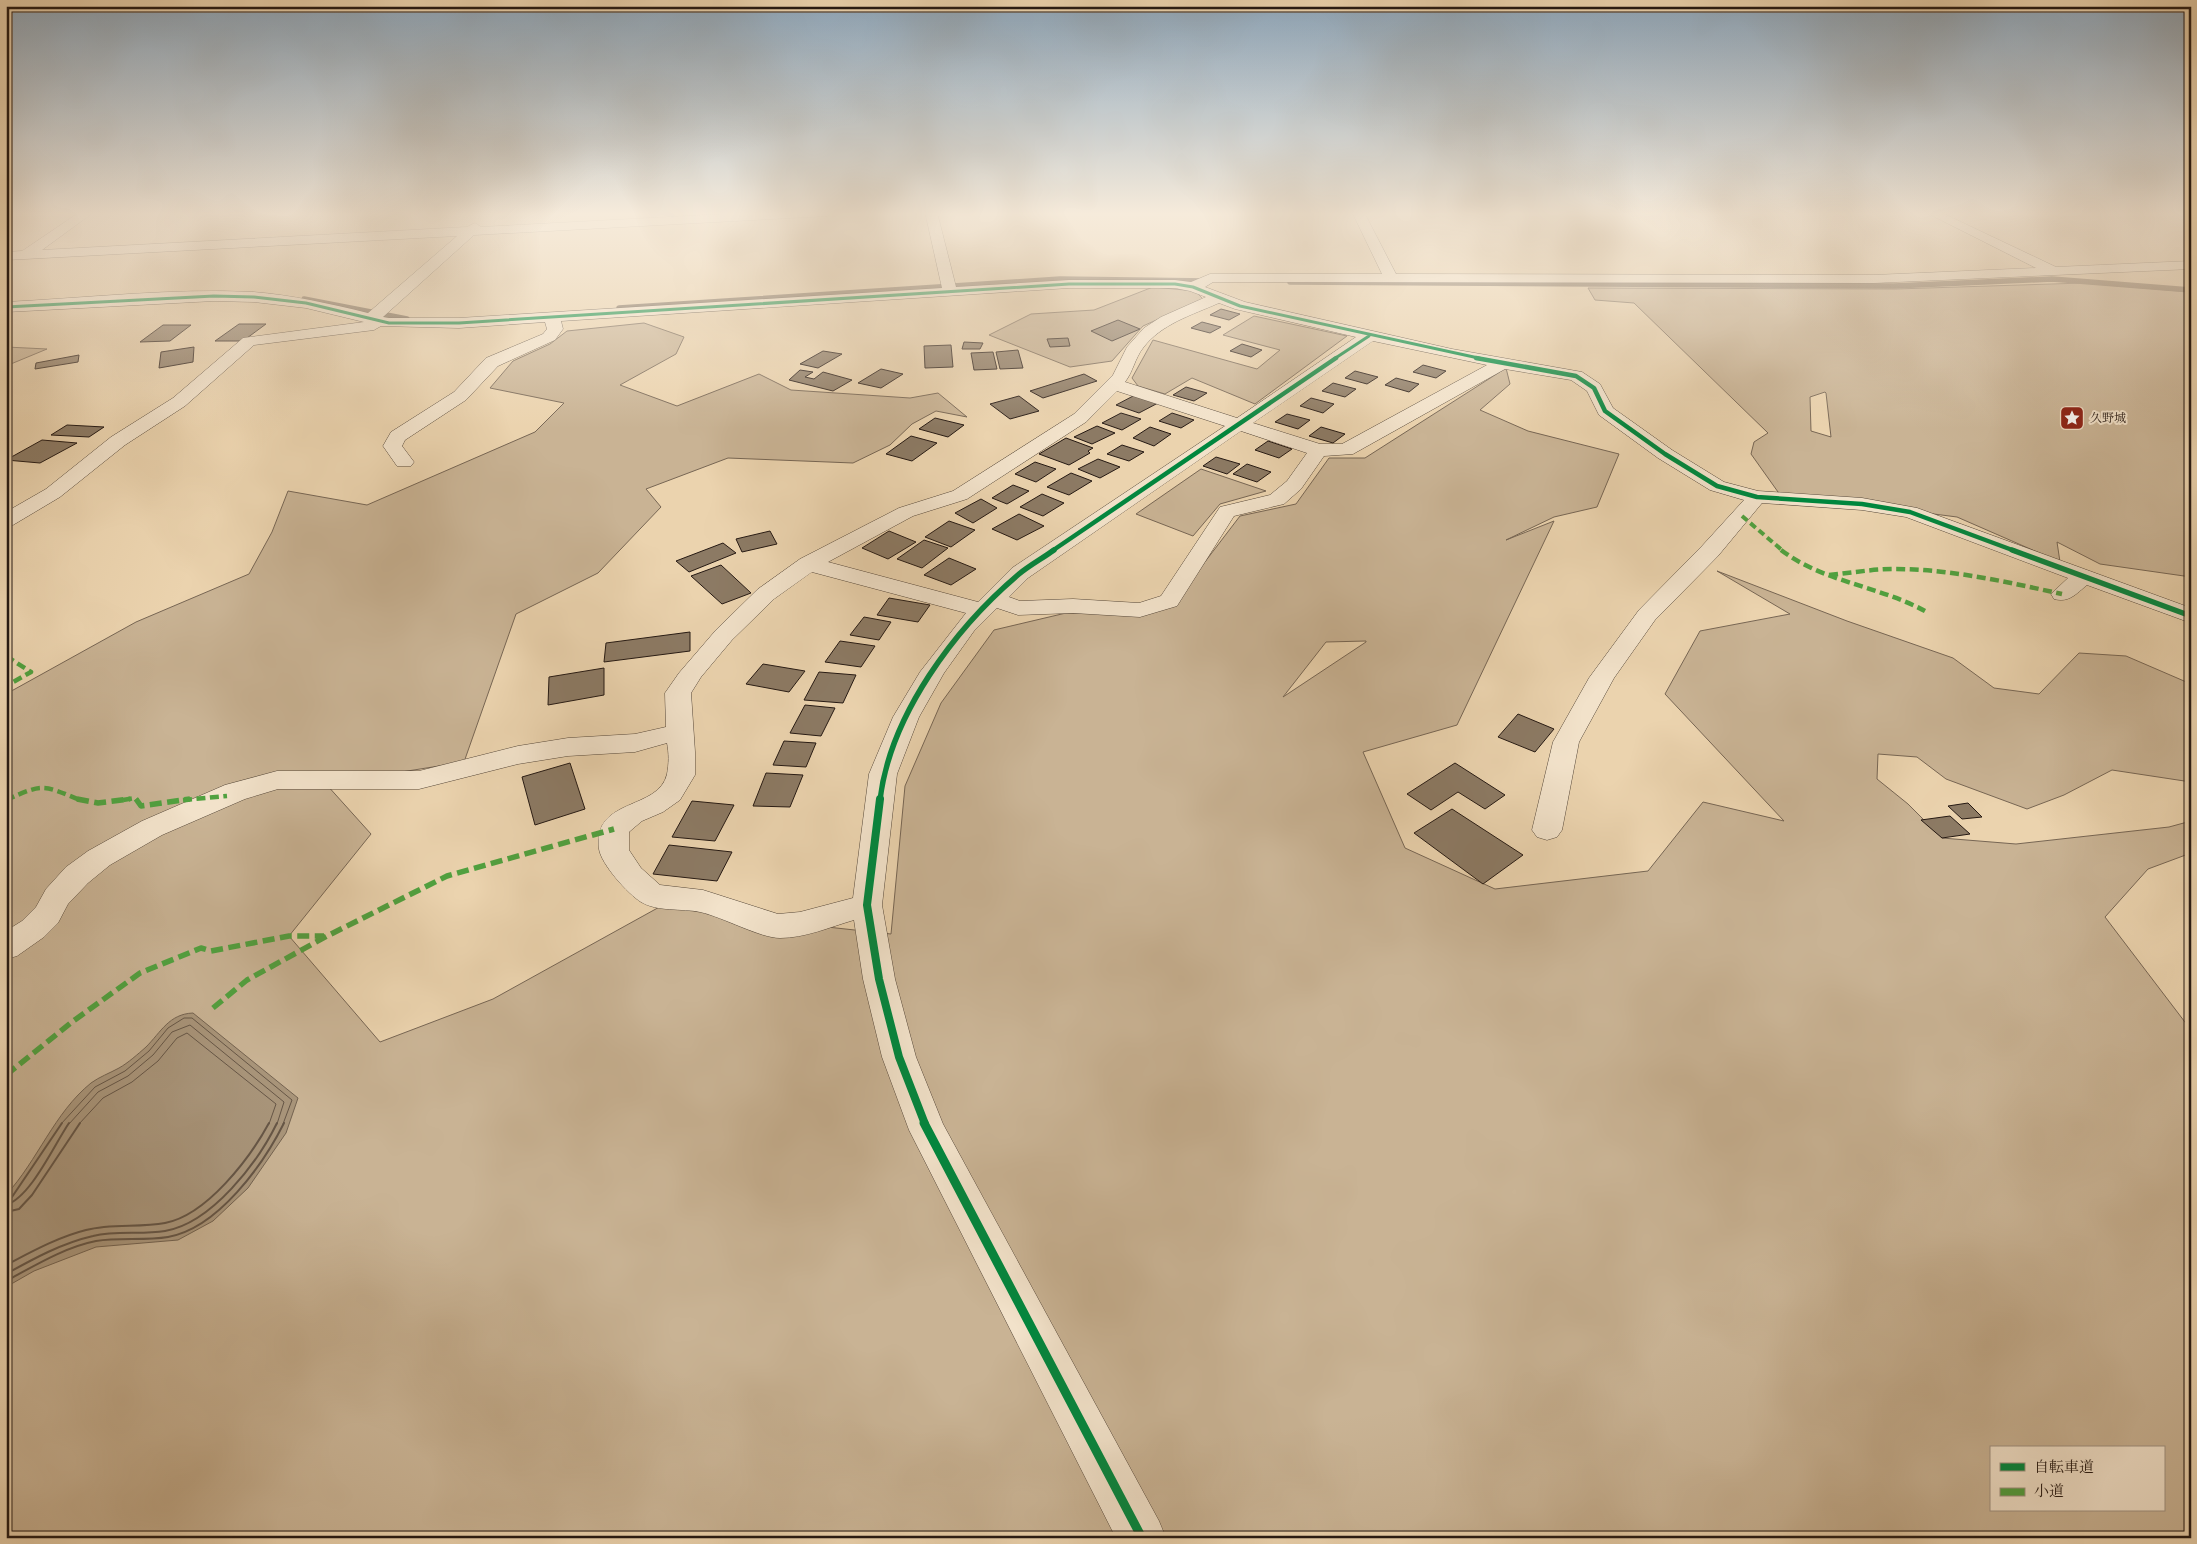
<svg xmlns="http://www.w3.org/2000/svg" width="2197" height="1544" font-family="'Gentium Book Plus','Noto Serif JP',serif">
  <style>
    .green { fill: #c9b394; stroke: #776654; fill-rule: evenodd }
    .water { fill: #a89479; stroke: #746350 }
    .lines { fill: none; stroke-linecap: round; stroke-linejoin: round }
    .shore-far1 { stroke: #665646; stroke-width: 1 }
    .shore { stroke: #665646; stroke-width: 2 }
    .stream { stroke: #746350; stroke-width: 5.5 }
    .building { fill: #8c7a64; stroke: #251913 }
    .minor-casing { stroke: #56483a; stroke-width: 1 }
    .minor { fill: #f2e2ca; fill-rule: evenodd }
    .quiet-far2 { stroke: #50a13f; stroke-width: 4; stroke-dasharray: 7 4; stroke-linecap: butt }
    .quiet-far1 { stroke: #50a13f; stroke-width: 4.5; stroke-dasharray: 9 4.5; stroke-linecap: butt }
    .quiet { stroke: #50a13f; stroke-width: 5.5; stroke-dasharray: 12 5.5; stroke-linecap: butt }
    .cycleway-far4-casing { stroke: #f2e2ca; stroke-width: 5 }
    .cycleway-far3-casing { stroke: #f2e2ca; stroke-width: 6 }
    .cycleway-far2-casing { stroke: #f2e2ca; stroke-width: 8 }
    .cycleway-far1-casing { stroke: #f2e2ca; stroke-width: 11 }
    .cycleway-casing { stroke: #f2e2ca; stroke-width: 12 }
    .cycleway-far4 { stroke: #00873e; stroke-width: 3 }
    .cycleway-far3 { stroke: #00873e; stroke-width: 4.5 }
    .cycleway-far2 { stroke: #00873e; stroke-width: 5.5 }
    .cycleway-far1 { stroke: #00873e; stroke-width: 8 }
    .cycleway { stroke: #00873e; stroke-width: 9 }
    .labels { text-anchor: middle; stroke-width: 4; stroke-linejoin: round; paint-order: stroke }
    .far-poi-label { font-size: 12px; fill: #251913; stroke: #f2e2ca; text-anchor: start }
  </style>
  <rect width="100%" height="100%" fill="#ebd3ae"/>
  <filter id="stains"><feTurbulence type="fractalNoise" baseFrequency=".004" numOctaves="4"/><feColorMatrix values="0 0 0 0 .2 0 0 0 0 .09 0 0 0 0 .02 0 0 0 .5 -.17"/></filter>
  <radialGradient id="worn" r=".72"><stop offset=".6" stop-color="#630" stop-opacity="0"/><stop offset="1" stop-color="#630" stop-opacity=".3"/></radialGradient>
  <!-- green -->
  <path class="green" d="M2083 283 2191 292V577L2100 564 2057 542 2060 562 1957 517 1841 502 1783 499 1751 454 1754 442 1768 433 1634 303 1595 300 1588 288 1896 289ZM1825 392 1826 393 1831 437 1811 431 1810 397Z
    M1153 287 1195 291 1203 299 1143 326 1112 361 1070 367 989 335 1031 314 1094 310Z
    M1254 316 1347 336 1255 404 1192 378 1165 394 1138 386 1132 378 1153 340 1257 369 1280 350 1223 335Z
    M644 323 684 337 676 354 620 385 677 406 759 374 791 390 910 398 938 393 967 417 936 411 912 424 890 445 853 463 728 458 646 489 661 507 598 573 516 614 464 762 326 784 371 834 289 936 380 1042 493 999 663 905 800 924 891 934 905 786 941 703 994 630 1066 613H1139L1172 605 1240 516 1296 504 1329 458H1365L1506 368 1510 384 1480 410 1528 431 1619 454 1597 507 1554 517 1506 540 1554 521 1457 725 1363 752 1405 848 1495 889 1648 871 1703 802 1784 821 1665 694 1700 631 1790 614 1717 571 1847 621 1953 658 1994 688 2039 694 2079 653 2126 656 2191 684V782L2112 770 2064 795 2027 809 1946 779 1917 757 1878 754 1877 779 1908 804 1942 838 2016 844 2169 827 2191 821V853L2148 869 2105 917 2191 1030V1538H6V694L136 622 249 574 272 532 288 491 367 505 535 432 564 403 490 388 513 361 550 344 567 331ZM1366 641V642L1283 697 1326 642ZM1991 1448H2163V1510H1991Z
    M6 347 47 349 6 366Z
    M1201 469 1266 491 1220 504 1193 536 1136 514Z"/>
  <!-- water -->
  <path class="water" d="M193 1013 298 1098 286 1133 248 1188 213 1221 178 1240 96 1247 34 1271 6 1287V1195C38 1160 54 1113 91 1083 99 1077 110 1073 119 1068 128 1063 138 1054 146 1047 161 1032 169 1014 193 1013Z"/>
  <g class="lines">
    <!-- shore-far1 -->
    <path class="shore-far1" d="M61 1124 95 1087 125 1071 149 1051 168 1028 184 1018H192L292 1100 283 1124
      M69 1124 98 1092 128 1076 153 1055 172 1032 190 1025 284 1102 277 1124
      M79 1124 103 1098 132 1082 158 1061 177 1038 187 1033 276 1104 269 1124"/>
    <!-- shore -->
    <path class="shore" d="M6 1198 12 1197 62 1123
      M6 1205C31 1197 54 1145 69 1123
      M6 1212 19 1209 32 1195 80 1123
      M6 1265C31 1252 58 1237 86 1230 112 1223 139 1228 165 1223 207 1215 250 1158 269 1123
      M6 1274C33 1259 62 1243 93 1236 117 1230 141 1235 165 1231 212 1223 258 1162 277 1123
      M6 1281C34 1266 65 1247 96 1241 120 1237 144 1241 168 1237 218 1228 263 1165 284 1123"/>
    <!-- stream -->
    <path class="stream" d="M1290 282 1894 286 2052 279 2191 290
      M304 299 407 319
      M619 308 1060 279 1208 281"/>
  </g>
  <!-- building -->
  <path class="building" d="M1221 309 1240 314 1229 320 1210 315Z
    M1118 320 1140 329 1112 341 1091 331Z
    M1202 322 1221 327 1210 333 1191 328Z
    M239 324H266L243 341H215Z
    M163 325H191L170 341 140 342Z
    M1068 338 1070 346 1050 347 1047 339Z
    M964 342 983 343 980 349H962Z
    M1242 344 1262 350 1251 357 1230 351Z
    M951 345 953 367 925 368 924 346Z
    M194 347 193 362 159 368 161 352Z
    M1018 350 1023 368 1000 369 996 352Z
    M823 351 842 354 818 368 800 364Z
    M993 352 997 369 974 370 971 353Z
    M79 355 78 362 35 369 36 363Z
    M1423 365 1446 371 1436 378 1413 372Z
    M881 369 903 374 881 388 858 383Z
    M800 370 813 372 805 377 814 379 823 372 852 380 833 391 789 380Z
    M1355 371 1378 377 1367 384 1345 378Z
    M1084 374 1097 381 1043 398 1030 391Z
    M1396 378 1419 384 1409 392 1385 385Z
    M1333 383 1356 389 1345 397 1322 391Z
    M1186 387 1207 393 1194 401 1173 395Z
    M1135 395 1158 403 1139 413 1116 405Z
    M1019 396 1039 411 1010 419 990 404Z
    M1311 398 1334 404 1323 413 1300 406Z
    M1121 413 1141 419 1122 430 1102 423Z
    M1172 413 1194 420 1181 428 1159 421Z
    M1287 414 1310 420 1298 429 1275 422Z
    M935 418 964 425 948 437 919 429Z
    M67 425 104 427 89 437 51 435Z
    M1097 426 1115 433 1092 444 1074 437Z
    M1150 427 1171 434 1154 446 1133 438Z
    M1321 427 1345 434 1333 443 1309 436Z
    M911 436 937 443 912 461 886 454Z
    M1066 438 1093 448 1088 451 1090 453 1069 465 1039 454Z
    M42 440 77 443 40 463 6 460Z
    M1268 441 1292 449 1279 458 1255 450Z
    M1122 445 1144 452 1129 461 1107 454Z
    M1216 457 1240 464 1227 474 1203 466Z
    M1098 459 1120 467 1100 478 1078 469Z
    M1035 462 1056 469 1036 482 1015 474Z
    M1247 464 1271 472 1257 482 1233 474Z
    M1071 473 1092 481 1069 495 1047 487Z
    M1013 485 1029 491 1007 504 992 498Z
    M1042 494 1064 503 1043 516 1020 507Z
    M981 499 997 508 973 523 955 513Z
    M1019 514 1044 526 1017 540 992 529Z
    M949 521 975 530 951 547 925 537Z
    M770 531 777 544 742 552 736 539Z
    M889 531 916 542 888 559 862 548Z
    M924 540 948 548 922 568 897 559Z
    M723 543 736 553 689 572 676 561Z
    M949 558 976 569 951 585 924 575Z
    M721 565 751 593 722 604 691 576Z
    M889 598 930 605 918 622 877 615Z
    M864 617 891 622 879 640 850 635Z
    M690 632V651L604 662 606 643Z
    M840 641 875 646 861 667 825 662Z
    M763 664 805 671 789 692 746 684Z
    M604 668V695L548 705 549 677Z
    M819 672 856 675 843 703 804 700Z
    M805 705 835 708 821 736 790 733Z
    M1518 714 1554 729 1535 752 1498 737Z
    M784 741 816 743 806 767 773 765Z
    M570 763 585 809 535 825 522 777Z
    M1455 763 1505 795 1485 809 1458 792 1431 810 1407 794Z
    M766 773 803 775 790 807 753 806Z
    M692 801 734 805 715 841 672 837Z
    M1968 803 1982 817 1962 819 1948 806Z
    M1452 809 1523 855 1483 884 1414 833Z
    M1950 816 1970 834 1942 838 1921 820Z
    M669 845 732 852 717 881 653 874Z"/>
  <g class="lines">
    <defs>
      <path id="minor" d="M80 212H94L42 250 467 227 475 223 481 227 763 212H833L827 216 474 235 383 317 389 318H459L942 288 925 212H937L956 287 1069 280H1175L1191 282 1210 274H1382L1352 212H1364L1396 274 1874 275 2036 268 1925 212H1940L2056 267 2191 261V269L1874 283 1213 282 1205 287 1245 302 1452 349 1582 372 1600 384 1613 408 1672 450 1724 482 1758 491 1862 498 1917 508 2191 608V623L2087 585C2076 594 2069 603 2054 599L2051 594 2068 578 1906 517 1862 510 1762 503 1718 556 1655 620 1614 678 1579 742 1562 830 1557 837 1547 840 1537 837 1532 830 1553 742 1589 678 1639 610 1702 546 1744 500 1710 490 1658 458 1599 415 1587 391 1571 380 1505 369 1353 454 1324 456 1301 489 1284 504 1234 516 1177 606 1140 617 1073 613 1018 615 997 608 974 631 944 673 919 717 897 774 882 905 895 979 916 1057 943 1124 1159 1521 1166 1538H1116L909 1130 882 1057 863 979 854 920C830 927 805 938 780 938 760 938 723 917 700 912 682 908 657 912 641 902 628 894 601 864 599 849 592 797 659 811 667 774 669 764 669 753 667 743L635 752 568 756 518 764 419 789H278L245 799 162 835 110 865 88 883 68 904 58 923 44 937 17 956 6 959V931L22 921 36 907 46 889 66 867 88 851 142 821 225 785 277 771H419L518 746 568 738 635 734 666 727 665 693 679 673 716 630 758 589 800 559 899 508 953 491 1074 414 1113 375 1127 347 1144 328 1161 317 1206 297 1190 291 1175 288H1069L561 321 563 329 555 340 498 366 466 400 405 440 402 446 414 462 411 466H397L383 446 391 432 454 392 486 358 543 334 547 329 545 322 459 328 381 326 374 330 254 345 185 406 125 445 60 497 13 525 6 527V512L46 489 111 437 173 398 243 338 364 322 306 308 254 302 214 301 6 312V302C87 298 173 288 253 292 292 295 330 304 368 313L457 236 6 260V252L22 251ZM1219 303 1235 309 1356 337 1237 418 1125 382C1133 372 1135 358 1143 348 1161 324 1192 315 1219 303ZM1373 341 1487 365 1342 444H1320L1253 423ZM1117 391 1225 426 1012 568 978 602 828 562 913 516 967 499 1086 422ZM1241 431 1307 453 1287 481 1270 495 1220 507 1161 596 1139 603 1073 599 1020 601 1009 597 1028 578ZM812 572 966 613 920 672 893 717 869 774 853 898 800 912 778 914 703 890 660 885 641 868 629 850V832L642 821 663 812 680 800 695 775V752L691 693 701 677 732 640 774 599Z"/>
    </defs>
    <!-- minor casing -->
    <use href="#minor" class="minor-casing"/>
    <!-- minor -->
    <use href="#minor" class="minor"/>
    <!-- quiet-far2 -->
    <path class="quiet-far2" d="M1742 516 1783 551"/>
    <!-- quiet-far1 -->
    <path class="quiet-far1" d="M1781 550C1823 582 1879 586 1925 611
      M1829 575C1851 573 1872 569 1894 569 1951 569 2007 582 2062 594
      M6 656 31 672 6 686
      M6 800C44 783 43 785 80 800
      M123 800 135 798 137 800
      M183 800 227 796"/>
    <!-- quiet -->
    <path class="quiet" d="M77 799 98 803 130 799
      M136 799 141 806 190 799
      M6 800 9 799
      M213 1008 247 980 327 936 447 876 614 829
      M6 1075 72 1022 140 973 201 948 211 951 289 936H324"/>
    <defs>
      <path id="cycleway-far4" d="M6 307 214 296 254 297 306 303 389 323H459L1069 284H1175L1193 287 1240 306 1483 359
        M1334 359 1369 336"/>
      <path id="cycleway-far3" d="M1476 358 1576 376 1594 388 1605 411 1665 454 1717 486 1757 497 1862 504 1910 512 2015 551
        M1052 551 1336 358"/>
      <path id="cycleway-far2" d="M2012 550 2191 616
        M880 800C890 715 955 628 1019 574 1030 565 1043 558 1054 550"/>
      <path id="cycleway-far1" d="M880 799 867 905 879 979 899 1057 925 1124"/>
      <path id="cycleway" d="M924 1123 1142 1538"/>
    </defs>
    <!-- cycleway-far4 casing -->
    <use href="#cycleway-far4" class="cycleway-far4-casing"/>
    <!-- cycleway-far3 casing -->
    <use href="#cycleway-far3" class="cycleway-far3-casing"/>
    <!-- cycleway-far2 casing -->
    <use href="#cycleway-far2" class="cycleway-far2-casing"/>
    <!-- cycleway-far1 casing -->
    <use href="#cycleway-far1" class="cycleway-far1-casing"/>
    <!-- cycleway casing -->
    <use href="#cycleway" class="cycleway-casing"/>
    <!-- cycleway-far4 -->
    <use href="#cycleway-far4" class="cycleway-far4"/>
    <!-- cycleway-far3 -->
    <use href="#cycleway-far3" class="cycleway-far3"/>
    <!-- cycleway-far2 -->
    <use href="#cycleway-far2" class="cycleway-far2"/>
    <!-- cycleway-far1 -->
    <use href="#cycleway-far1" class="cycleway-far1"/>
    <!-- cycleway -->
    <use href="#cycleway" class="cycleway"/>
  </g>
  <!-- sky -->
  <linearGradient id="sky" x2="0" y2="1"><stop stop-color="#8ea7bc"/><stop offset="0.5" stop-color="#f6ebdb"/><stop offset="1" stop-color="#f6ebdb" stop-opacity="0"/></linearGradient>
  <rect width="2197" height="428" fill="url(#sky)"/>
  <!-- icons -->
  <defs>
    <symbol id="sight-square" viewBox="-11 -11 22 22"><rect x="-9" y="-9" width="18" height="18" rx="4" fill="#8f2418" stroke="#f2e2ca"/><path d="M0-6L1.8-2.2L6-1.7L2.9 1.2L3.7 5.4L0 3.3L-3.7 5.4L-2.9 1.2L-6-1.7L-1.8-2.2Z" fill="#fff"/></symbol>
  </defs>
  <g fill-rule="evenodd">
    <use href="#sight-square" x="2058" y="404" width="28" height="28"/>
  </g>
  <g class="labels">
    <!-- far-poi labels -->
    <g class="far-poi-label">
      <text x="2090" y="422">久野城</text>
    </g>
  </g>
  <!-- margin -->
  <rect width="2197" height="1544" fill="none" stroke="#ebd3ae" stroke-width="25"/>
  <rect x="8" y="8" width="2182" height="1529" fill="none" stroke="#251913" stroke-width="2.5"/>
  <rect x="12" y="12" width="2172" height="1519" fill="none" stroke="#251913"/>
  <!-- legend -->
  <rect x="1990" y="1446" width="175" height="65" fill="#f2e2ca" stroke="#a09281"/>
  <rect x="2000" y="1463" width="25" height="8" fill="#00873e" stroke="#a09281"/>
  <text x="2034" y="1472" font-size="15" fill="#251913">自転車道</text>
  <rect x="2000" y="1488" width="25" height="8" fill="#50a13f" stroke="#a09281"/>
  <text x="2034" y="1496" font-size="15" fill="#251913">小道</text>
  <rect width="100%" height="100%" filter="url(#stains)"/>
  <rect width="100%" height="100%" fill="url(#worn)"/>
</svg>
